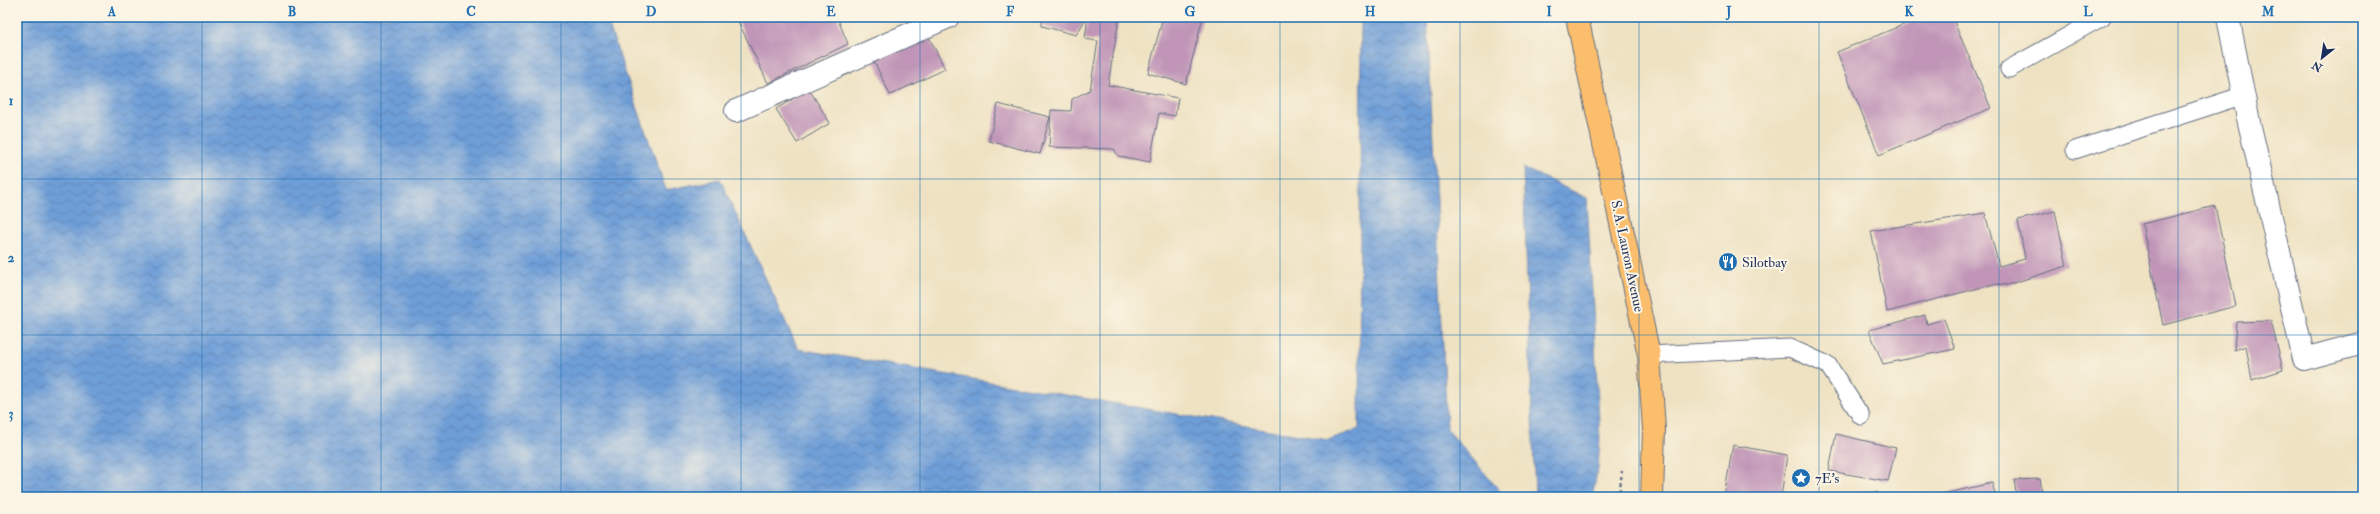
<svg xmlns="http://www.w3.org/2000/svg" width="2380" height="514" font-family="'IM FELL Double Pica',serif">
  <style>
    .water { fill: url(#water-waves); stroke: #44669a }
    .building { fill: #c095b7 }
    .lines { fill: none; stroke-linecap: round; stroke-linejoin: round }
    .service-casing { stroke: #656e81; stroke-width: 19 }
    .minor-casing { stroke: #656e81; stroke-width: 24 }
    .trunk-casing { stroke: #656e81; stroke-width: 24 }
    .path { stroke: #656e81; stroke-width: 2.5; stroke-dasharray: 3 3; stroke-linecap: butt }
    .service { stroke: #fff; stroke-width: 17 }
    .minor { stroke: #fff; stroke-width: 22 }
    .trunk { stroke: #fabe6d; stroke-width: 22 }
    .grid { fill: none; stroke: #1f6fb2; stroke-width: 1; stroke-opacity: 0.55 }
    .labels { text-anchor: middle; stroke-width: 4; stroke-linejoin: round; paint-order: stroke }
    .street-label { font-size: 14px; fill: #1b2f5e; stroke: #fcf5e5 }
    .poi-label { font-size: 14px; fill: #1b2f5e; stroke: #fcf5e5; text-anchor: start }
    .neatline { fill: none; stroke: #1f6fb2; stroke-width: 1.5 }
    .grid-label { font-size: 13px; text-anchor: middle; font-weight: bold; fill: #1f6fb2 }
  </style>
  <defs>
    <pattern id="water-waves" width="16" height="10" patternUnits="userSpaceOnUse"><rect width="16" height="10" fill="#6e9ed7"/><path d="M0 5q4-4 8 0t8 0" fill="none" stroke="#5a81b2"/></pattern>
  </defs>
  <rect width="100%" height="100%" fill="#fcf5e5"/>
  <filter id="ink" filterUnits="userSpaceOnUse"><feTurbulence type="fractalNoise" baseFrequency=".025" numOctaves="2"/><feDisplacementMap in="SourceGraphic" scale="8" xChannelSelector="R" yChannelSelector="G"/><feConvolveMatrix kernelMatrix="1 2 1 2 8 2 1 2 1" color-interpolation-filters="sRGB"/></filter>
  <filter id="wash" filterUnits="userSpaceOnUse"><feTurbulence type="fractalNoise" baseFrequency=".012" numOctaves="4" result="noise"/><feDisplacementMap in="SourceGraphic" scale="16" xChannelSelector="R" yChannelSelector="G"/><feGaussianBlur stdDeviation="0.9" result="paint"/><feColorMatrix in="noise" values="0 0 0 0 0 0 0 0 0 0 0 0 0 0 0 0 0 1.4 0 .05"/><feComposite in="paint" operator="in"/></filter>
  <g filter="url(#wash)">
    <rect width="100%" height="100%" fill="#eee2c2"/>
    <!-- water -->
    <path class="water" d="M17 17H606L666 190 720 179 798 349 1328 440 1359 429 1361 17H1427L1447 429 1505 497H17Z
      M1523 168 1587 198 1600 439 1598 468 1592 497H1535Z"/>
    <g id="blocks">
      <!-- building -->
      <path class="building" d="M736 17H837L848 44 768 83Z
        M1042 17H1087L1076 35 1042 26Z
        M1088 17 1119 19 1108 85 1178 98 1175 116 1159 113 1150 162 1118 156 1114 149 1049 147 1051 110 1071 111 1072 99 1090 90 1098 41 1085 39Z
        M1163 17H1203L1186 84 1148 73Z
        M1922 17H1952L1991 108 1879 155 1837 52Z
        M926 31 945 69 890 95 872 57Z
        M809 89 830 123 797 143 776 109Z
        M998 104 1050 117 1040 154 989 141Z
        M2215 206 2236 306 2163 325 2142 224Z
        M2055 211 2067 266 2007 285 1994 284 1887 312 1871 231 1985 213 1999 266 2025 259 2018 220Z
        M1925 315 1927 324 1944 319 1955 349 1883 364 1869 330Z
        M2271 321 2283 370 2252 380 2246 346 2234 350 2236 322Z
        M1836 434 1896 448 1888 481 1829 471Z
        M1733 445 1787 455 1781 497H1724Z
        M2040 479 2043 497H2017L2014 480Z
        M1992 483 1996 497 1934 496Z
        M1877 492V497H1849V494Z"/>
    </g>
  </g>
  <g filter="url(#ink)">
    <use href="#blocks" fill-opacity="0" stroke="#656e81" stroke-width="1"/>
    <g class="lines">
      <defs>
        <path id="service" d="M2009 69 2102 17
          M2075 150 2244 95
          M1649 355 1790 348 1828 365 1861 416"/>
        <path id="minor" d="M2228 17 2248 118 2304 359 2363 343
          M736 111 948 17"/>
        <path id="trunk" d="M1577 17 1649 355 1654 429 1652 497"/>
      </defs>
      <!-- service casing -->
      <use href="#service" class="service-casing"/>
      <!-- minor casing -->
      <use href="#minor" class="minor-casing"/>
      <!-- trunk casing -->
      <use href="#trunk" class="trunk-casing"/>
      <!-- path -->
      <path class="path" d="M1619 497 1622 471"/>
      <!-- service -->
      <use href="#service" class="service"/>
      <!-- minor -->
      <use href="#minor" class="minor"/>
      <!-- trunk -->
      <use href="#trunk" class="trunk"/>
    </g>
  </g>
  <!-- grid -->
  <path class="grid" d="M202 17V497M381 17V497M561 17V497M741 17V497M920 17V497M1100 17V497M1280 17V497M1460 17V497M1639 17V497M1819 17V497M1999 17V497M2178 17V497M17 179H2363M17 335H2363"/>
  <!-- icons -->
  <defs>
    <symbol id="restaurant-disc" viewBox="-11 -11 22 22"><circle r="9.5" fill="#1f6fb2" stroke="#fcf5e5"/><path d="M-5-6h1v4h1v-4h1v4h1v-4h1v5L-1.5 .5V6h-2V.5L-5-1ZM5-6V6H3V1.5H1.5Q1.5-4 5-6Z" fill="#fff"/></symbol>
    <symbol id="sight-disc" viewBox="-11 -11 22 22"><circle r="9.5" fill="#1f6fb2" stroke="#fcf5e5"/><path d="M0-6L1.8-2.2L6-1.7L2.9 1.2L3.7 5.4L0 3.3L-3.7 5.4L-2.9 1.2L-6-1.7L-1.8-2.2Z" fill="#fff"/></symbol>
  </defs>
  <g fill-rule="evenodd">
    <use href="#restaurant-disc" x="1717" y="251" width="22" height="22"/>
    <use href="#sight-disc" x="1790" y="467" width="22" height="22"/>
  </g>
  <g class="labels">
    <!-- street labels -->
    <g class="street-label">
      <text transform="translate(1628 256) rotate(78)" y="5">S. A. Lauron Avenue</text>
    </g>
    <!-- poi labels -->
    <g class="poi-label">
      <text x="1742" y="267">Silotbay</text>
      <text x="1815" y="483">7E's</text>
    </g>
  </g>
  <!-- margin -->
  <rect width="2380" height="514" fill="none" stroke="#fcf5e5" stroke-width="44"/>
  <!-- north arrow -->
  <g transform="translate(2322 58) rotate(210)" stroke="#fcf5e5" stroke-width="3" paint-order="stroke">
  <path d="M0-3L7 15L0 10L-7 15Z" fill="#1b2f5e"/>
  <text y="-6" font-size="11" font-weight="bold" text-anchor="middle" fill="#1b2f5e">N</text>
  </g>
  <rect x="22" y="22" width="2336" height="470" class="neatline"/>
  <g class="grid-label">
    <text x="112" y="16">A</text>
    <text x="292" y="16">B</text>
    <text x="471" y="16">C</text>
    <text x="651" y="16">D</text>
    <text x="831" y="16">E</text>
    <text x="1010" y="16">F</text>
    <text x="1190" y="16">G</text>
    <text x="1370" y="16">H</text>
    <text x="1549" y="16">I</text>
    <text x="1729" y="16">J</text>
    <text x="1909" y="16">K</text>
    <text x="2088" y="16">L</text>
    <text x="2268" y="16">M</text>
    <text x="11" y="105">1</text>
    <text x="11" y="262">2</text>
    <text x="11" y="418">3</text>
  </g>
</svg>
